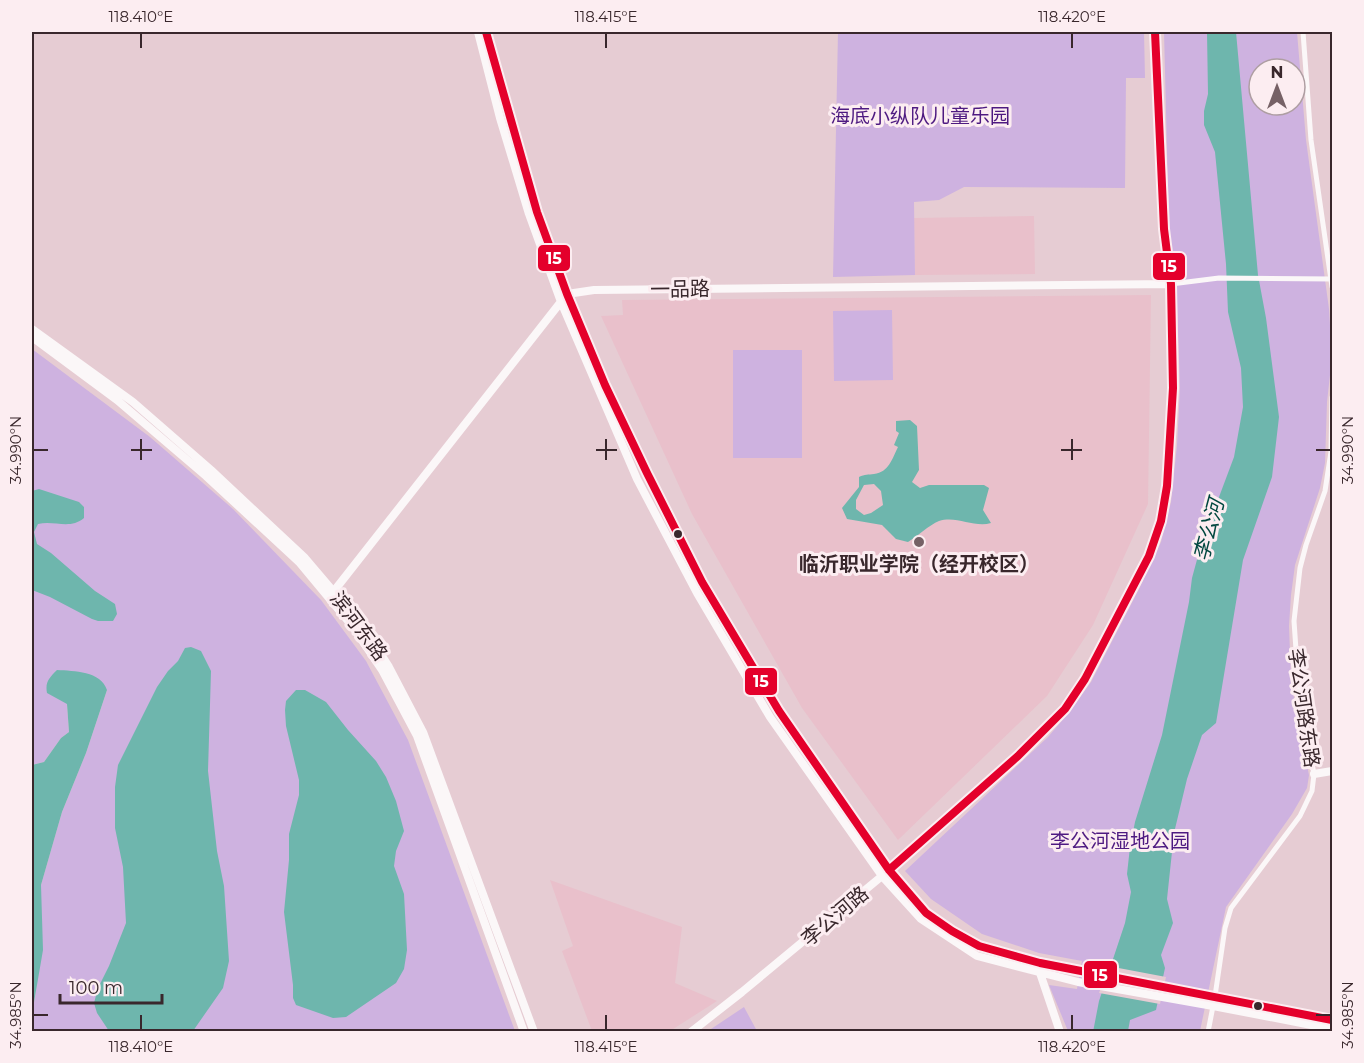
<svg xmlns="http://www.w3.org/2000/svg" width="1364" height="1063" font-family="Montserrat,'Noto Sans SC',sans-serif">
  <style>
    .built { fill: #e9c0cb }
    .green { fill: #ceb2e0; fill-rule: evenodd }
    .water { fill: #6eb6ad; fill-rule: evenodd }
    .pier { fill: #e6ccd3 }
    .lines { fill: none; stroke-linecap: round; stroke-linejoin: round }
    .street { stroke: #fbf7f8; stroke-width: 5 }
    .secondary { stroke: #fbf7f8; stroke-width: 8 }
    .primary { stroke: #fbf7f8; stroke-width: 8 }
    .bus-1-casing { stroke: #fcedf1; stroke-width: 12 }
    .bus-1 { stroke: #e4002b; stroke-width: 8 }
    .ticks { fill: none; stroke: #39272c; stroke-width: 2 }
    .bus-dot { fill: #39272c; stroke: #fcedf1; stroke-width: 2 }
    .poi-dot { fill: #766166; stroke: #fcedf1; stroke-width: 2 }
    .labels { text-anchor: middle; stroke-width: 6; stroke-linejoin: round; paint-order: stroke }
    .park-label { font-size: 20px; fill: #4e1a81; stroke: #fcedf1 }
    .street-label { font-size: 20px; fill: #39272c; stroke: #fcedf1 }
    .poi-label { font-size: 20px; font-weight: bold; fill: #39272c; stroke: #fcedf1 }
    .water-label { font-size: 21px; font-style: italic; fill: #01473f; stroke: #fcedf1 }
    .line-badge { stroke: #fcedf1; stroke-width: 2 }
    .badge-label { font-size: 16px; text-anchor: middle; font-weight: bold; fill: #fff }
    .neatline { fill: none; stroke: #39272c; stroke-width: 2 }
    .ticks-label { font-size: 15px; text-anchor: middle; fill: #39272c }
  </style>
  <rect width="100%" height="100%" fill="#e6ccd3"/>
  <!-- built -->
  <path class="built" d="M1034 216 1035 274 915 275 914 218Z
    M1151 295 1148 504 1093 625 1047 696 898 840 802 708 692 514 601 316 623 315 622 300Z
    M550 880 682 927 675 983 717 1001 670 1031H592L562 951 573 946Z"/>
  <!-- green -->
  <path class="green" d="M838 32H1144L1145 78H1126L1125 188 964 187 939 200 914 202 915 275 833 277Z
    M1164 32H1297L1306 140 1329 309 1332 357 1327 402 1325 463 1320 488 1295 565 1291 595 1289 626 1291 678 1297 718 1309 775 1307 788 1292 814 1226 907 1200 1031H1068L1049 985 1077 989 1082 961 1039 953 982 934 931 899 905 871 1048 737 1071 710 1091 682 1140 587 1161 542 1171 502 1177 445 1180 388 1176 274 1169 231ZM1259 69H1295V105H1259Z
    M892 310 893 380 834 381 833 311Z
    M32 349 150 437 233 509 321 600 366 661 408 740 515 1031H32V1014L36 991 41 885 62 812 86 753 107 690 67 704 69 732 61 738 44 762 32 765Z
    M733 350H802V458H733Z
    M744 1007 757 1031H708Z"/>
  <!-- water -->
  <path class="water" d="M1207 32H1236L1258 275 1266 318 1279 417 1272 477 1243 560 1216 723 1202 735 1187 779 1174 833 1167 899 1173 923 1161 955 1165 968 1156 1010 1130 1020 1128 1031 1093 1032 1099 1001 1125 923 1131 892 1127 874 1130 847 1135 822 1162 735 1189 602 1192 578 1201 545 1234 457 1243 407 1241 368 1228 312 1226 264 1215 152 1204 125V111L1208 94Z
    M910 420 917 426 919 470 912 482 920 488 929 485H984L989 488 983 510 991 523C974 528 956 515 939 521 929 525 918 536 908 542L896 539 882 525 847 519 842 508 859 487V477C865 474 868 475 874 474 889 472 892 459 898 447L894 445 899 433 896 431V421ZM874 484 881 491 883 505 871 513 864 515 856 509V500L864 485Z
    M39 489 79 502 84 507V518C70 530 54 520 38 524L34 532 37 544 51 553 95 591 115 604 117 614 113 621H98L92 619 50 597 32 590V491Z
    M191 647 201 651 211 671 208 771 217 851 224 886 229 961 223 988 193 1031H109L97 1013 94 1003 98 988 109 966 126 923 123 867 115 828V787L118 765 157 687 168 671 178 661 185 648Z
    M57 670C74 671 101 671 107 690L86 753 62 812 41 885 43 950 32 1014V765L44 762 61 738 69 732 67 704 47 693C45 682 49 678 57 670Z
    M296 690H305L326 702 348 730 376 761 386 777 396 801 404 831 396 851 394 866 404 894 407 950 404 969 396 983 346 1017 333 1018 296 1005 293 998V985L284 912 289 860V834L299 795V780L286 726 285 710 286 701Z"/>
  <!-- pier -->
  <path class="pier" d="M1108 966 1166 977 1160 1004 1099 993Z"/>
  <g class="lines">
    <!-- street -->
    <path class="street" d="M1303 32 1311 140 1332 287
      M1171 284 1219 278 1332 279
      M1208 1032 1215 996 1225 928 1231 908 1300 816 1312 791 1314 774 1299 693 1294 621 1300 568 1306 545 1325 491 1331 452 1332 397"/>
    <!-- secondary -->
    <path class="secondary" d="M478 32 500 118 529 214 561 302 637 479 697 593 770 717 882 876 921 919 977 956 1078 982 1213 1006 1332 1029
      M486 32 509 117 537 212 567 294 605 385 647 473 702 582 779 711 889 870 926 913 952 931 979 946 1040 963 1332 1020
      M334 591 567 294 594 290 1171 284
      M1314 774 1332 771
      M1040 973 1060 1032
      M691 1032 742 992 882 876 1018 756 1065 709 1085 679 1149 556 1161 521 1167 486 1173 388 1171 284 1164 229 1155 32"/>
    <!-- primary -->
    <path class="primary" d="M32 329 133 402 211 470 305 558 362 625 389 667 423 732 534 1032
      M32 337 117 400 206 476 299 562 353 627 382 670 417 736 524 1032"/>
    <defs>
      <path id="bus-1" d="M486 32 537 212 567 294 605 385 647 473 702 582 779 711 889 870 926 913 952 931 979 946 1040 963 1332 1020
        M889 870 1018 756 1065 709 1085 679 1149 556 1161 521 1167 486 1173 388 1171 284 1164 229 1155 32"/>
    </defs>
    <!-- bus-1 casing -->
    <use href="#bus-1" class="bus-1-casing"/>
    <!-- bus-1 -->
    <use href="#bus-1" class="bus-1"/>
  </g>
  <!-- ticks -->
  <path class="ticks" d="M141 33V48M606 33V48M1072 33V48M141 439V460M606 439V460M1072 439V460M33 450H48M131 450H152M596 450H617M1061 450H1082M1316 450H1331M33 1015H48M141 1015V1030M606 1015V1030M1072 1015V1030M1316 1015H1331"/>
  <!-- markers -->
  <g class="bus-dot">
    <circle cx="678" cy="534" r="5"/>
    <circle cx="1258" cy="1006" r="5"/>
  </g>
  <circle class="poi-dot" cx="919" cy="542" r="6"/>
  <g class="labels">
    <!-- park labels -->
    <g class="park-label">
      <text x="920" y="123">海底小纵队儿童乐园</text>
      <text x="1120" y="848">李公河湿地公园</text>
    </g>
    <!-- street labels -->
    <g class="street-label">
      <text transform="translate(680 289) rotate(-1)" y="7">一品路</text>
      <text transform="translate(359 626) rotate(53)" y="7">滨河东路</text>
      <text transform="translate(1304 708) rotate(82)" y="7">李公河路东路</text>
      <text transform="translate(835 916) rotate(-40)" y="7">李公河路</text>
    </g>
    <!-- poi labels -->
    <g class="poi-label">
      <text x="919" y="571">临沂职业学院（经开校区）</text>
    </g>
    <!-- water labels -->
    <g class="water-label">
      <text transform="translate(1209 530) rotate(-75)" y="7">李公河</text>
    </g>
  </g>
  <g class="line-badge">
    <rect x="537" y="244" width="34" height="28" rx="6" fill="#e4002b"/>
    <rect x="1152" y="252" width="34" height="29" rx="6" fill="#e4002b"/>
    <rect x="744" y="667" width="34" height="29" rx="6" fill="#e4002b"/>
    <rect x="1083" y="960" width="35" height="29" rx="6" fill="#e4002b"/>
  </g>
  <g class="badge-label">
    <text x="554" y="264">15</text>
    <text x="1169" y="272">15</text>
    <text x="761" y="687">15</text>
    <text x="1100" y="981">15</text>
  </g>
  <!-- border -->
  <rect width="1364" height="1063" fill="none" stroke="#fcedf1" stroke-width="66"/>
  <!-- north arrow -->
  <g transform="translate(1277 87)"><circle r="28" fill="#fcedf1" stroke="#ae9ea2" stroke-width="1.5"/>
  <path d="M0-4.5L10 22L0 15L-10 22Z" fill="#766166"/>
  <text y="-9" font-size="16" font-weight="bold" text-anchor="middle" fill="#39272c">N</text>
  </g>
  <!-- scale -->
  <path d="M60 994v9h102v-9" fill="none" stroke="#39272c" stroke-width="3"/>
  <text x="69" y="994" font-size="18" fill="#39272c" stroke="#fcedf1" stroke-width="4.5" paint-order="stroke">100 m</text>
  <rect x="33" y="33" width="1298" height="997" class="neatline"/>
  <g class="ticks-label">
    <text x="141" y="22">118.410°E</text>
    <text x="606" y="22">118.415°E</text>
    <text x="1072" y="22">118.420°E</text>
    <text transform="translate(16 450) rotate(-90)" y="5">34.990°N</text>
    <text transform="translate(1348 450) rotate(-90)" y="5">34.990°N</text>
    <text transform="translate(16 1015) rotate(-90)" y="5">34.985°N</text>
    <text transform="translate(1348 1015) rotate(-90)" y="5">34.985°N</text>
    <text x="141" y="1052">118.410°E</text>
    <text x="606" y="1052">118.415°E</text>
    <text x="1072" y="1052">118.420°E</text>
  </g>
</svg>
